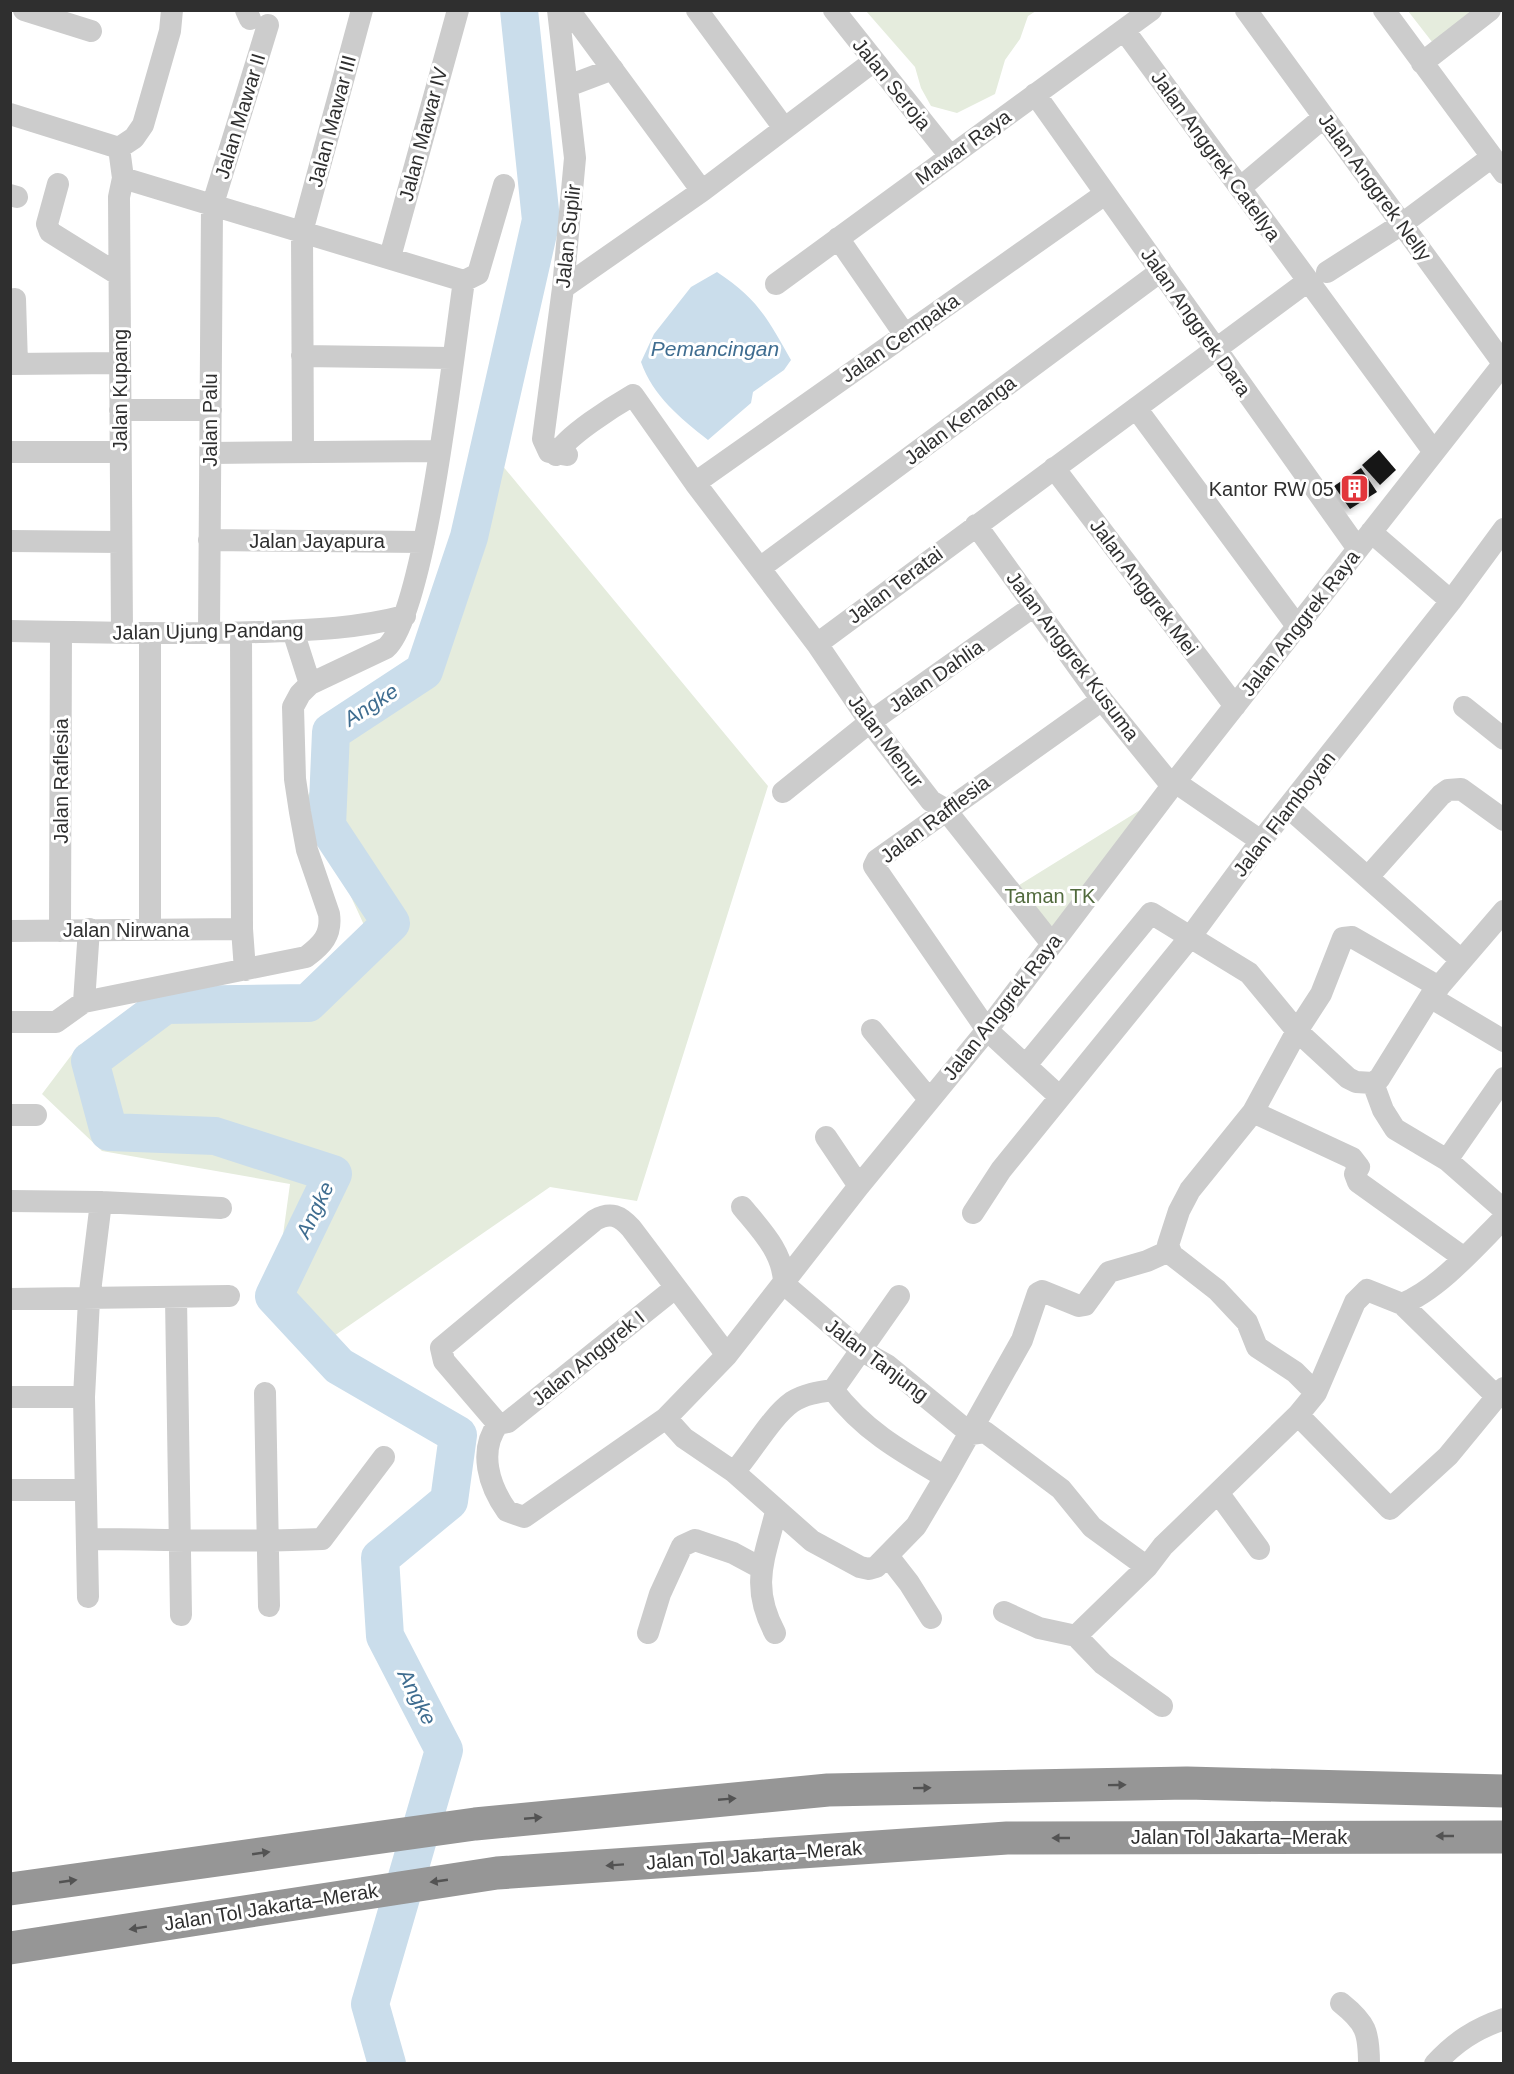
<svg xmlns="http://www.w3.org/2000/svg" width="1514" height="2074" font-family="Helvetica,sans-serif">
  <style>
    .green { fill: #e5ecdd }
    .water { fill: #caddeb }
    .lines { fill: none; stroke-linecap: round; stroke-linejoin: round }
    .river { stroke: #caddeb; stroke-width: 38 }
    .building { fill: #161616; filter: url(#shadow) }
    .minor { stroke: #ccc; stroke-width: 22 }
    .motorway { stroke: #969696; stroke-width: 33 }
    .oneway { fill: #535353 }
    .labels { text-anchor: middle; stroke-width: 6; stroke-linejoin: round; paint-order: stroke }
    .street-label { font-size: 20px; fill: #2f2f2f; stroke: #fff }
    .poi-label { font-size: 20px; fill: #2f2f2f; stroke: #fff; text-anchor: end }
    .park-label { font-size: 20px; fill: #516a3d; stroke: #fff }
    .water-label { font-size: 21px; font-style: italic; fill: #3f6d90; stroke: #fff }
  </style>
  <defs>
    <filter id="shadow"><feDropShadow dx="-5.5" dy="5.5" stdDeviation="3" flood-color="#0004"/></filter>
  </defs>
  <rect width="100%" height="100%" fill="#fff"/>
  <!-- green -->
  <path class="green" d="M866 11H1036L1028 16 1020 39 1005 60 995 94 957 113 931 106 921 88 915 67Z
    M1408 11H1485L1436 47Z
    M487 447 768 786 637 1201 550 1187 318 1347 273 1308 290 1184 102 1151 42 1094 79 1045 212 1012 316 1000 370 938 306 799 342 735 429 687Z
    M1166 794 1050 939 1011 890Z"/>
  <!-- water -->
  <path class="water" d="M717 272C757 298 768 319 791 360L784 370 753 392 751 403 708 440C680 418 653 396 641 362L654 334 691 287Z"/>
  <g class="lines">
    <!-- river -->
    <path class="river" d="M387 2064 370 2004 444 1750 385 1636 380 1558 449 1501 458 1435 339 1366 274 1296 333 1174 215 1136 109 1132 90 1061 165 1005 308 1003 391 923 327 826 331 732 424 671 469 537 541 220 519 10"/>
  </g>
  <!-- building -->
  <path class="building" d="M1379 450 1396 470 1380 485 1362 465Z
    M1361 468 1377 492 1350 509 1334 486Z"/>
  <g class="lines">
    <!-- minor -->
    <path class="minor" d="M24 10 91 31
      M246 10 250 19
      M558 10 575 158 563 288 543 439 549 452 567 455
      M569 10 702 191
      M697 10 784 128
      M834 10 950 156
      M1246 10 1503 363
      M1384 10 1504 173
      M1124 30 1434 452
      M1422 63 1490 10
      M568 86 613 69
      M1035 94 1358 549
      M10 114 119 148
      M119 148 123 178 119 197 122 632
      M119 148 134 138 143 125 170 31 172 10
      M123 178 464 281
      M58 184 47 224 50 232 119 275
      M1240 188 1324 117
      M10 195 17 197
      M838 238 905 335
      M390 257 458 10
      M1327 272 1402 224 1492 157
      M776 284 1151 10
      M563 288 702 191 874 61
      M15 299 17 364
      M302 356 452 358
      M10 364 120 363
      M1136 408 1297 626
      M120 410H211
      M10 452H120
      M303 452 302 232 362 10
      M211 453 438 451
      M556 455C566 436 614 406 633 395L695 483 817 644 870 722 931 801 945 809 1052 944
      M1054 468 1235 706
      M695 483 1105 194
      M976 525 1102 700 1172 786
      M1371 532 1451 601
      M209 540 424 542
      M10 541 121 542
      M760 568 1161 271
      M10 631C93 632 176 635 259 632 310 630 355 629 405 616
      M293 631 310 684
      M209 633 212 207 268 25
      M241 633 242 929 245 970
      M817 644 1308 281
      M1464 707 1504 739
      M1175 782 1261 841
      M783 792 870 722 1034 606
      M1289 808 1461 960
      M1368 877 1441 795 1448 790 1461 789 1504 820
      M150 930V633
      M10 931 242 929
      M60 931 61 632
      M1430 997 1504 1041
      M84 1002 306 957C322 945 332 935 329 914L307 850 300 812 295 779 293 707 300 694 310 684 386 648C426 613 454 346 464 281L478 274 504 185
      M10 1022H56L84 1002 89 929
      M872 1030 929 1099
      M1026 1065 1151 913 1249 973 1297 1031 1348 1078 1356 1082 1373 1083 1379 1079 1430 997 1504 911
      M1373 1083 1383 1110 1395 1129 1447 1160 1504 1210
      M1060 1097 987 1030 874 866 877 860 1102 700
      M1253 1112 1352 1158 1359 1167 1355 1174 1358 1182 1464 1258
      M10 1115H36
      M826 1137 859 1186
      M1447 1160 1504 1078
      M10 1201 101 1202 221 1208
      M742 1207C761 1230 784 1253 784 1284L862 1351 887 1365 971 1434
      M973 1213 1001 1170 1191 936 1261 841 1451 601 1504 529
      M176 1298 181 1615
      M10 1299 229 1296
      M1402 1304C1439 1289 1476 1246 1504 1218
      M833 1390C864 1431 902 1452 945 1477
      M265 1393 269 1606
      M1316 1393 1295 1372 1257 1347 1247 1322 1217 1290 1172 1255 1168 1245 1179 1211 1190 1190 1253 1112 1297 1031 1321 994 1343 938 1352 937 1439 987
      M10 1397H84
      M1298 1415 1390 1509 1448 1456 1504 1388
      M666 1418 684 1438 734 1472 812 1541 860 1567 869 1569 876 1567 916 1526 945 1477 1022 1340 1038 1293 1042 1291 1079 1306 1085 1305 1109 1272 1147 1261 1169 1251
      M498 1424C478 1451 489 1486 507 1511L524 1517 666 1418 727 1355 859 1186 987 1030 1175 782 1504 363
      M498 1424 444 1361 441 1348 595 1220C611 1211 620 1216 631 1228L727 1355
      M498 1424 508 1422 675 1288
      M971 1434 985 1432 1061 1489 1092 1527 1147 1567
      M734 1472C752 1452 771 1417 792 1402 804 1394 819 1392 833 1390L899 1296
      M10 1490H85
      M1219 1494 1259 1549
      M87 1539C165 1539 244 1543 322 1539L384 1457
      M888 1556 909 1583 931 1618
      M88 1597 84 1397 89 1300 101 1202
      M1004 1612 1039 1628 1076 1636 1103 1664 1162 1706
      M648 1633 660 1594 682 1546 695 1540 733 1553 761 1568
      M775 1633C750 1586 764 1560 776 1512
      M1076 1636 1147 1567 1163 1546 1298 1415 1316 1393 1355 1302 1367 1290 1402 1304 1496 1396
      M1341 2003C1366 2023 1369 2032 1369 2064
      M1435 2064C1455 2042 1475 2029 1504 2019"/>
    <!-- motorway -->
    <path class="motorway" d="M10 1889 475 1824 828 1790 1187 1783 1504 1791
      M10 1948 497 1873 1007 1838 1504 1837"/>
  </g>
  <!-- one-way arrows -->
  <defs><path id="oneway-solid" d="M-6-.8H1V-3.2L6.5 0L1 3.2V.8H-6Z" transform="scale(1.5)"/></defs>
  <g class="oneway">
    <use href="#oneway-solid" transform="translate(1117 1785) rotate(-1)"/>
    <use href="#oneway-solid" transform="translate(922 1788) rotate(-1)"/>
    <use href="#oneway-solid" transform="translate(727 1799) rotate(-5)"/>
    <use href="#oneway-solid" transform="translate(533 1818) rotate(-5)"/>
    <use href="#oneway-solid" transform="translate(1445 1836) rotate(180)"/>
    <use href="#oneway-solid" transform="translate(1061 1838) rotate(180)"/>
    <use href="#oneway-solid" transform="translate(261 1853) rotate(-8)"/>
    <use href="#oneway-solid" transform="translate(615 1865) rotate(176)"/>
    <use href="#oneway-solid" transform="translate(68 1881) rotate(-8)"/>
    <use href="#oneway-solid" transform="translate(439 1881) rotate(172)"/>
    <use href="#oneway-solid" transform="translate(138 1928) rotate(171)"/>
  </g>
  <!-- icons -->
  <defs>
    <symbol id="building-square" viewBox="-11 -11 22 22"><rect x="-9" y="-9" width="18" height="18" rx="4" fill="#e2363c" stroke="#fff"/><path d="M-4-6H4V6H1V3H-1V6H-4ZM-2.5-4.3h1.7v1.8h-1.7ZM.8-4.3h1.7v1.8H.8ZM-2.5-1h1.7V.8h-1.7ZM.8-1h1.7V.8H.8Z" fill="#fff"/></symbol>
  </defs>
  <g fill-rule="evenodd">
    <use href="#building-square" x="1338" y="472" width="33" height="33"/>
  </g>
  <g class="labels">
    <!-- street labels -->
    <g class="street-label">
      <text transform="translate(892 84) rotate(51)" y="7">Jalan Seroja</text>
      <text transform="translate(240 116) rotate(-73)" y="7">Jalan Mawar II</text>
      <text transform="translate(332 121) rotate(-75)" y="7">Jalan Mawar III</text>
      <text transform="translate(423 134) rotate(-75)" y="7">Jalan Mawar IV</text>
      <text transform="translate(963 147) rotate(-36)" y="7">Mawar Raya</text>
      <text transform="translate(1216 156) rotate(54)" y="7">Jalan Anggrek Catellya</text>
      <text transform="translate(1375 187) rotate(54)" y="7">Jalan Anggrek Nelly</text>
      <text transform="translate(568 236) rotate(-84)" y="7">Jalan Suplir</text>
      <text transform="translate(1196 322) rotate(55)" y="7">Jalan Anggrek Dara</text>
      <text transform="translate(900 338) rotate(-35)" y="7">Jalan Cempaka</text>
      <text transform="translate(120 390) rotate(-90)" y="7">Jalan Kupang</text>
      <text transform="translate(210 420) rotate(-90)" y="7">Jalan Palu</text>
      <text transform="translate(960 420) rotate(-37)" y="7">Jalan Kenanga</text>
      <text x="317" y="548">Jalan Jayapura</text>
      <text transform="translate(895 585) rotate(-37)" y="7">Jalan Teratai</text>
      <text transform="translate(1144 587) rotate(53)" y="7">Jalan Anggrek Mei</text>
      <text transform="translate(1300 623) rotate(-52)" y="7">Jalan Anggrek Raya</text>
      <text transform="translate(208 631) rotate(-1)" y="7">Jalan Ujung Pandang</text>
      <text transform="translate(1073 656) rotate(53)" y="7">Jalan Anggrek Kusuma</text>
      <text transform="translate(936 676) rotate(-35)" y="7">Jalan Dahlia</text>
      <text transform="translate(886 741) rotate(53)" y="7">Jalan Menur</text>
      <text transform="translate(61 781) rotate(-90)" y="7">Jalan Raflesia</text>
      <text transform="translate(1284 814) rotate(-52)" y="7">Jalan Flamboyan</text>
      <text transform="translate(935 819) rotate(-37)" y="7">Jalan Rafflesia</text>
      <text x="126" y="937">Jalan Nirwana</text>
      <text transform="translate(1002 1007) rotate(-52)" y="7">Jalan Anggrek Raya</text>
      <text transform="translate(588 1358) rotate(-39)" y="7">Jalan Anggrek I</text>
      <text transform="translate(877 1360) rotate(37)" y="7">Jalan Tanjung</text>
      <text x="1239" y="1844">Jalan Tol Jakarta–Merak</text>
      <text transform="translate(754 1855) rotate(-4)" y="7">Jalan Tol Jakarta–Merak</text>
      <text transform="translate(271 1907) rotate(-9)" y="7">Jalan Tol Jakarta–Merak</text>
    </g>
    <!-- poi labels -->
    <g class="poi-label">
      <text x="1334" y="496">Kantor RW 05</text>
    </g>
    <!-- park labels -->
    <g class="park-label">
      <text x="1050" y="903">Taman TK</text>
    </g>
    <!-- water labels -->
    <g class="water-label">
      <text x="715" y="356">Pemancingan</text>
      <text transform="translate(371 705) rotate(-33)" y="7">Angke</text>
      <text transform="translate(315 1210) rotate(-64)" y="7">Angke</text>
      <text transform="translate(417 1697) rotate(63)" y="7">Angke</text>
    </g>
  </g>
  <!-- border -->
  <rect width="1514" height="2074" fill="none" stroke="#2f2f2f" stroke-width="24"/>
</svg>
